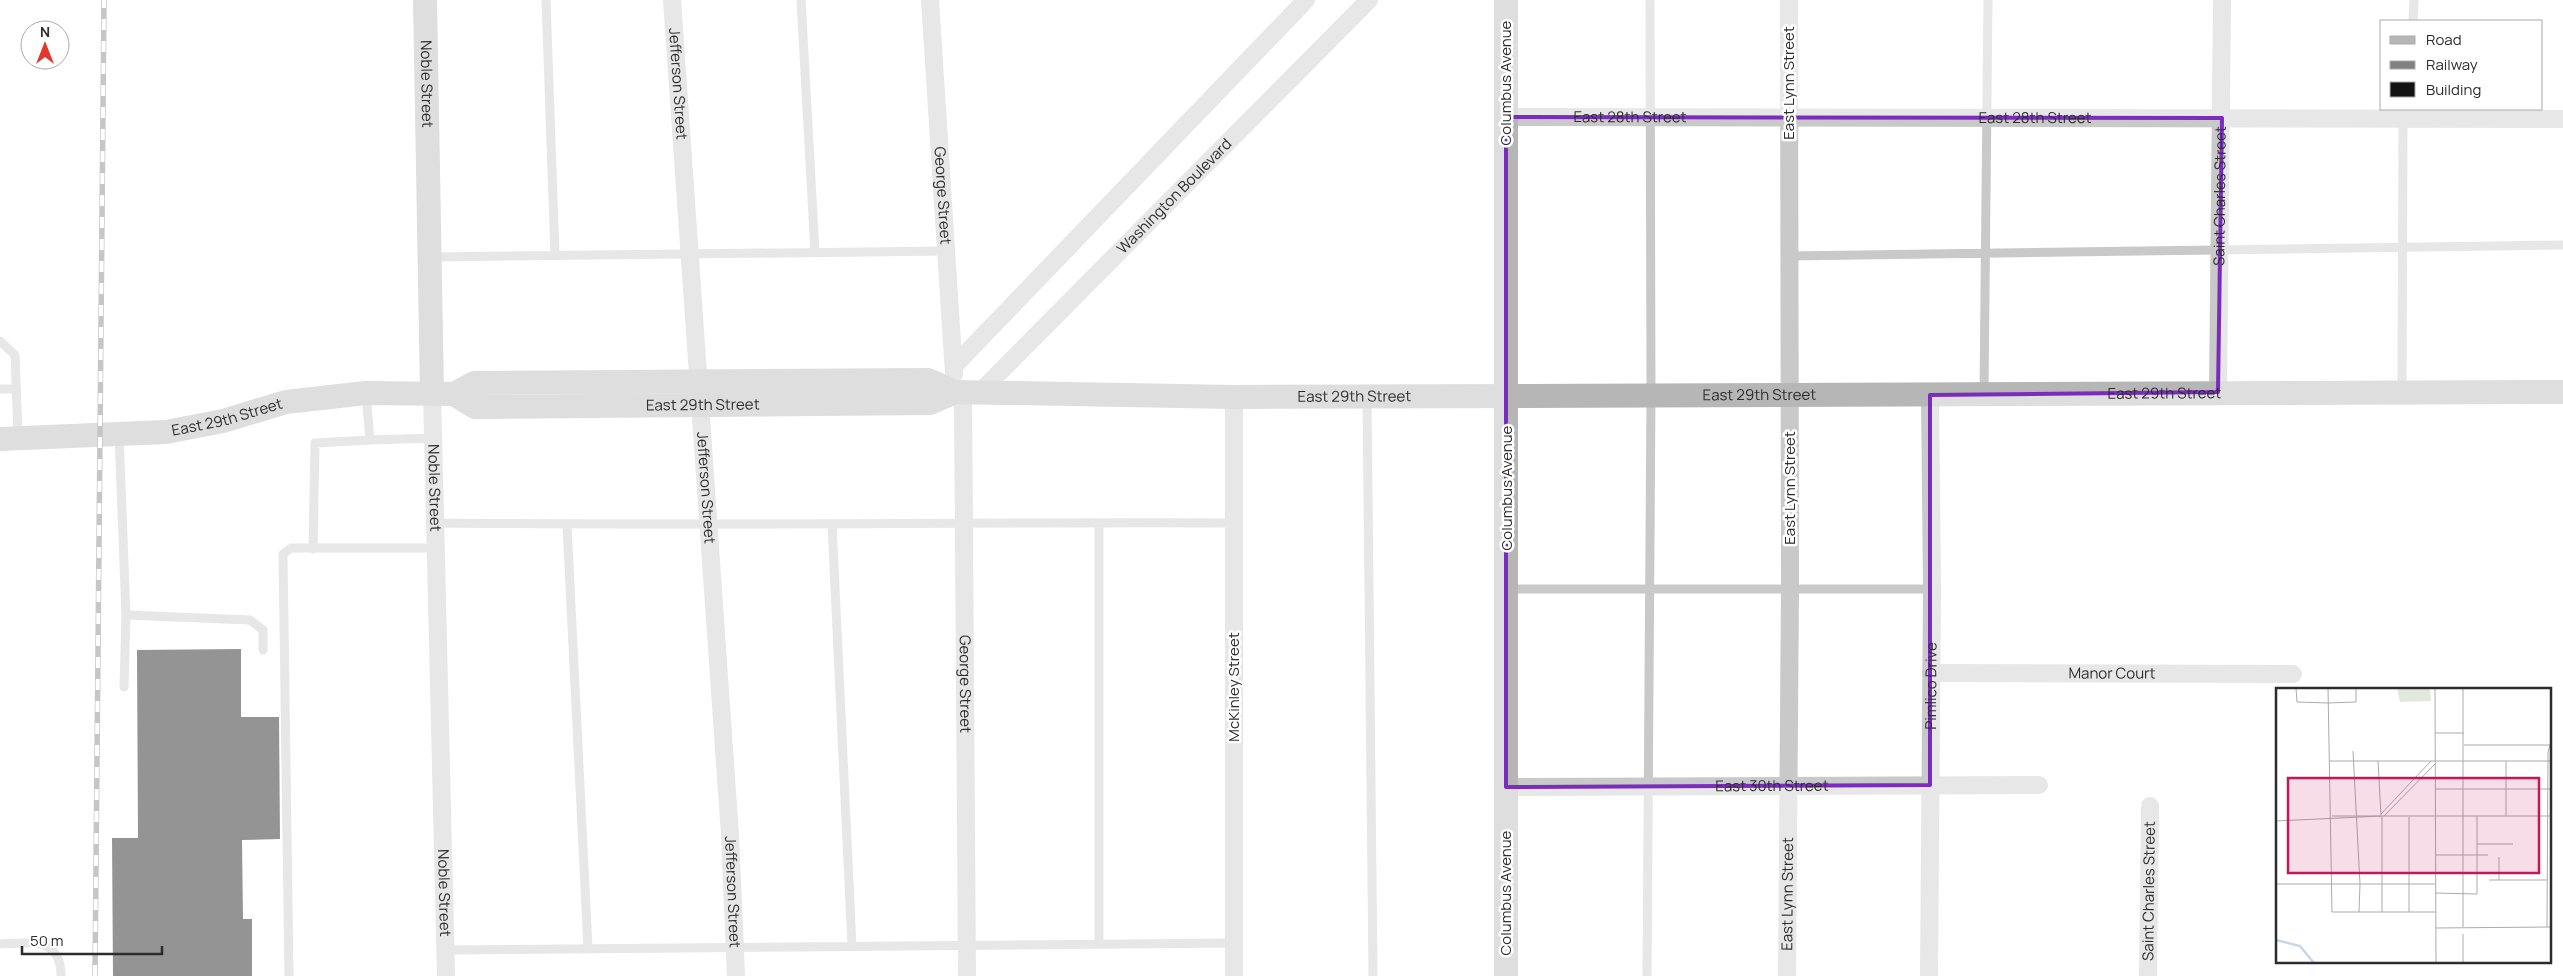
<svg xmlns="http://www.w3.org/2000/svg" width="2563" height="976" font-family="Manrope,sans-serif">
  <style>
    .building { fill: #131313 }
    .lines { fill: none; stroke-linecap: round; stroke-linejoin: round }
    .lane { stroke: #c9c9c9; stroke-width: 9 }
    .street { stroke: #c9c9c9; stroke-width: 18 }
    .secondary { stroke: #b6b6b6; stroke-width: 24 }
    .rail-casing { stroke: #818181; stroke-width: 5.5 }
    .rail { stroke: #fff; stroke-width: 4; stroke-dasharray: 11; stroke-linecap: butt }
    .marked { fill: none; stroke: #7b2cbf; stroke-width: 4; stroke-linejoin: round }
    .labels { text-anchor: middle; stroke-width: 5; stroke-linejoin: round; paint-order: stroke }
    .street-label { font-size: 15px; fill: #2c2c2c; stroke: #fff }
    .inset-river { fill: none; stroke: #c5d7eb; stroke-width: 2.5 }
    .inset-road { fill: none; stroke: #ababab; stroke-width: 1 }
    .view { fill: #c2185b; fill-opacity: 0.15; stroke: #c2185b; stroke-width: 2.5 }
    .inset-edge { fill: none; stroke: #2c2c2c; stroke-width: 2.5 }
  </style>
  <rect width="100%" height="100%" fill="#fff"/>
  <!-- building -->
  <path class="building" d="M241 649V717H279L280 839 242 840 243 919H252V976H113L112 838H138L137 650Z"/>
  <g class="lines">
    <!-- lane -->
    <path class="lane" d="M546 0 555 255
      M801 0 815 252
      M2413 21 2414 0
      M1789 256 2563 245
      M430 257 947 251
      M0 341 15 355 18 436
      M0 389H16
      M2402 391 2403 119
      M1984 392 1988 0
      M366 394 370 440 434 438
      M1367 397 1373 976
      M119 435 126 615 124 687
      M436 523C702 526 968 522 1234 523
      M1099 523V944
      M832 524 852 946
      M567 525 588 948
      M313 549 315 443 370 440
      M1507 589H1932
      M126 615 250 620 263 630V650
      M0 944C29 943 61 936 61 976
      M446 950 1234 943
      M289 976 283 554 291 548H436
      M1647 976 1651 395 1650 0"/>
    <!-- street -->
    <g class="street">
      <path id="s1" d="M672 0 730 835 736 976"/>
      <path id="s2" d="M930 0 954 374"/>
      <path id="s3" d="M1506 117 2563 119"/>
      <path d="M954 366 1306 0"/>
      <path id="s4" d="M963 392 967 976"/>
      <path id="s5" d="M980 392 1369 0"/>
      <path id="s6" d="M2218 392 2222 0"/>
      <path id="s7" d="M432 393 446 976"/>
      <path id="s8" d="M1931 673 2293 674"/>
      <path id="s9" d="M1506 787 2039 785"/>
      <path d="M1234 976V397"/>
      <path id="s10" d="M1787 976 1790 589 1789 0"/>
      <path id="s11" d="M1929 976 1932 589 1930 395"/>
      <path id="s12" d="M2148 976 2150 806"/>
    </g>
    <!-- secondary -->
    <g class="secondary">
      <path id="s13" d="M425 0 432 393"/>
      <path d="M454 394 474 383 928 380 955 392"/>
      <path id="s14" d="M0 439 166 432 223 421 286 402 366 393 454 394 475 407 930 403 955 392 1234 397 2563 392"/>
      <path d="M1506 976V0"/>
    </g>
    <defs>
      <path id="rail" d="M95 976 104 0"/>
    </defs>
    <!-- rail casing -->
    <use href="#rail" class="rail-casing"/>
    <!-- rail -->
    <use href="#rail" class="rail"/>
  </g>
  <!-- marked area -->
  <path d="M0 0H2563V976H0ZM1506 117 2222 118 2218 392 1930 395V785L1506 787Z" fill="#fff" fill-opacity=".55" fill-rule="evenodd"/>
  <path class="marked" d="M1506 117 2222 118 2218 392 1930 395V785L1506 787Z"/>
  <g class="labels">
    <!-- street labels -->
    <g class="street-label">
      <text dy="5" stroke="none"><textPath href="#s13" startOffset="84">Noble Street</textPath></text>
      <text transform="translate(1506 83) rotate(-90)" y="5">Columbus Avenue</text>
      <text transform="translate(1789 83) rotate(-90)" y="5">East Lynn Street</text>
      <text dy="5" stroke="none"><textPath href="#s1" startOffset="84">Jefferson Street</textPath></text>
      <text dy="5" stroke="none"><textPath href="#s3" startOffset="124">East 28th Street</textPath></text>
      <text dy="5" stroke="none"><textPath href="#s3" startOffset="529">East 28th Street</textPath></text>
      <text dy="5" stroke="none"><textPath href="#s2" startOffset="196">George Street</textPath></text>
      <text dy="5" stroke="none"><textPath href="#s5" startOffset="276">Washington Boulevard</textPath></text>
      <text dy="5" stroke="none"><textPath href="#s6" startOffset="196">Saint Charles Street</textPath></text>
      <text dy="5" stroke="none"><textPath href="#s14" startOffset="2175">East 29th Street</textPath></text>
      <text dy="5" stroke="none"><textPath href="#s14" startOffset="1365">East 29th Street</textPath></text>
      <text dy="5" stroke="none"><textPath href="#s14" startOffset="1770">East 29th Street</textPath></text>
      <text dy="5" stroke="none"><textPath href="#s14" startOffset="711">East 29th Street</textPath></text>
      <text dy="5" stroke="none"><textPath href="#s14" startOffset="229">East 29th Street</textPath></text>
      <text dy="5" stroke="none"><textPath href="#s7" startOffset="95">Noble Street</textPath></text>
      <text dy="5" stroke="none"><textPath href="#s1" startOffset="489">Jefferson Street</textPath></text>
      <text transform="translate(1507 488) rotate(-90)" y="5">Columbus Avenue</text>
      <text transform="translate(1790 488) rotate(-90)" y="5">East Lynn Street</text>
      <text dy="5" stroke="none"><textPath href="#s8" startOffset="181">Manor Court</textPath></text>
      <text dy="5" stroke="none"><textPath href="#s4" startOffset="292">George Street</textPath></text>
      <text dy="5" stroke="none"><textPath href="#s11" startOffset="290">Pimlico Drive</textPath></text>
      <text transform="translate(1234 687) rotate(-90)" y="5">McKinley Street</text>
      <text dy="5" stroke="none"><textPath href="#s9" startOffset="266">East 30th Street</textPath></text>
      <text dy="5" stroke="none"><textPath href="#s12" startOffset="85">Saint Charles Street</textPath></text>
      <text dy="5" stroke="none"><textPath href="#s1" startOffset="894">Jefferson Street</textPath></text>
      <text dy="5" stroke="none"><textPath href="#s7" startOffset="500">Noble Street</textPath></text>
      <text transform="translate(1506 893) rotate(-90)" y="5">Columbus Avenue</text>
      <text dy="5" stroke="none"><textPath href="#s10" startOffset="82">East Lynn Street</textPath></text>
    </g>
  </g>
  <!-- overview -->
  <g transform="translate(2276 688)">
    <rect width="275" height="275" fill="#fff"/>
    <path d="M121 0H154L155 13 124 14Z" fill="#e1eada"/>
    <path class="inset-river" d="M0 252 24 258 38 275"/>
    <path class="inset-road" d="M20 0 21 14 52 15 80 14V0M52 0 56 224H160M159 0 160 275M159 45H188M188 57H274M77 63 84 196M53 73H275M102 73 105 127M160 101H275M105 126 155 73M56 128H275M108 128 159 76M230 128V73M0 133 105 128M201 156H237M160 167H212M213 192H272M223 192V169M0 196H159M159 205 201 206V128M83 224 84 196M106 224V128M133 224V129M187 239V0M271 239 272 64 275 54M160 240 275 239M187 246V275"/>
    <path class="view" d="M12 90H263V185H12Z"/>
    <rect width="275" height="275" class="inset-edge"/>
  </g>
  <!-- legend -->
  <rect x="2380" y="20" width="162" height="90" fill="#ffffff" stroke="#ababab"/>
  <rect x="2390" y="36" width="25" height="8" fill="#b6b6b6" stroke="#ababab"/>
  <text x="2426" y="45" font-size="15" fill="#2c2c2c">Road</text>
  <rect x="2390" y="61" width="25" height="8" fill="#818181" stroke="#ababab"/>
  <text x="2426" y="70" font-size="15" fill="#2c2c2c">Railway</text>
  <rect x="2390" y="82" width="25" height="15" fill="#131313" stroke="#ababab"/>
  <text x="2426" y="95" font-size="15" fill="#2c2c2c">Building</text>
  <!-- north arrow -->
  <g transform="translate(45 45)"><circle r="24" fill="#ffffff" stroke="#ababab"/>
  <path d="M0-4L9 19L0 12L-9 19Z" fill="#e5362d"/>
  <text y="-8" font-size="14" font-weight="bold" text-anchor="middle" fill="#2c2c2c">N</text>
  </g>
  <!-- scale -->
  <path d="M22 946v8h140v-8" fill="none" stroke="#2c2c2c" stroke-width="2.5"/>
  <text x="30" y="946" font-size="15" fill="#2c2c2c" stroke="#ffffff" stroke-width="4" paint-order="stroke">50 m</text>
</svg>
